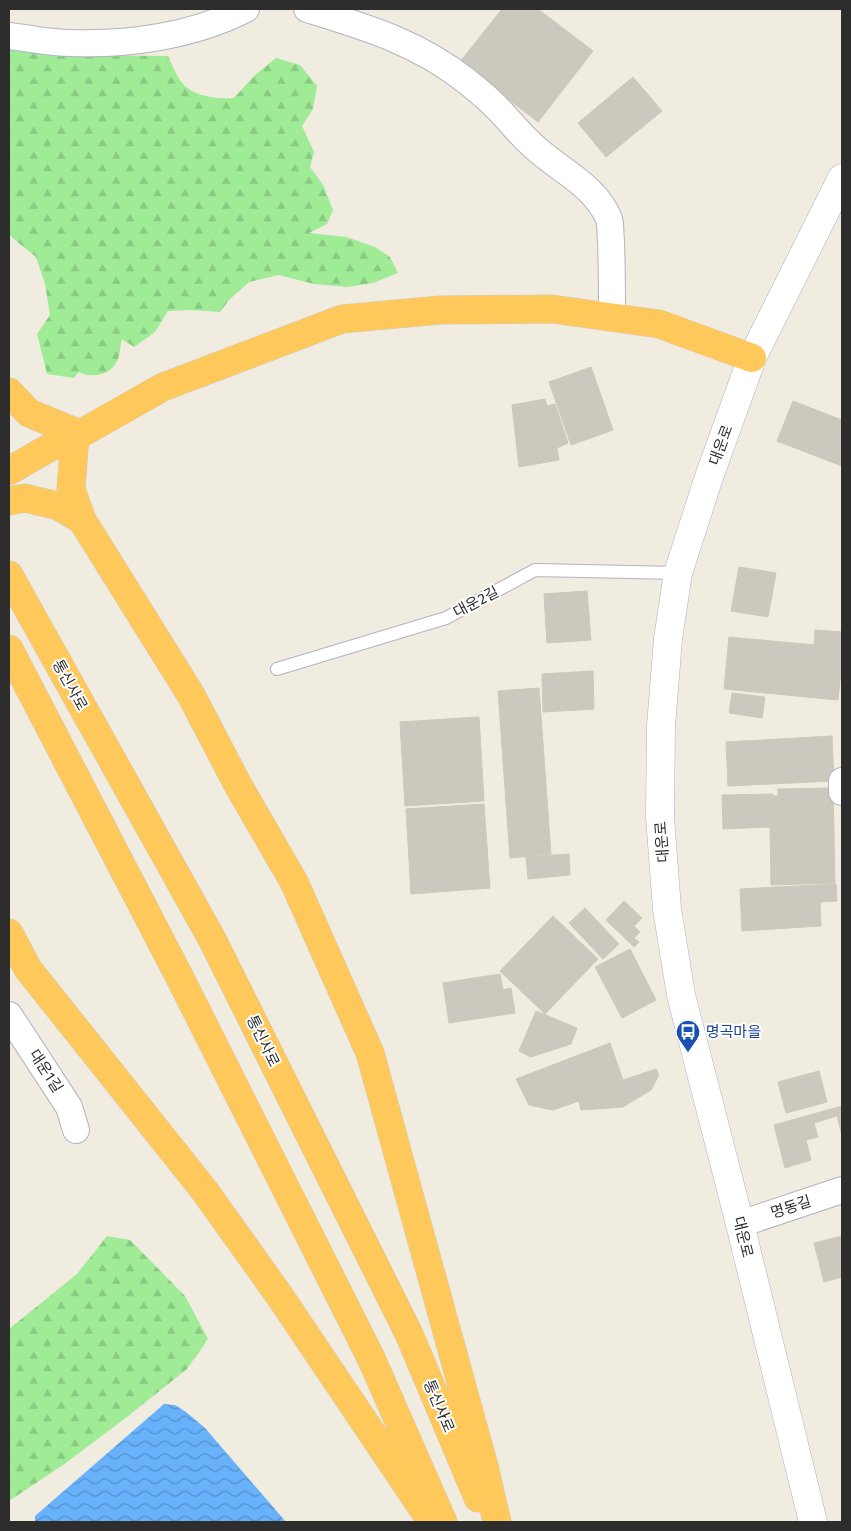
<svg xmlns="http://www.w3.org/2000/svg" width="851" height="1531" font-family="'Fira Sans','Noto Sans KR',sans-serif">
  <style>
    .forest { fill: url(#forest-firs) }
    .water { fill: url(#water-waves) }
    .building { fill: #cbc9be; stroke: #ccc9b7 }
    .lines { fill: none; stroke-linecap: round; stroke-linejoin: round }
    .lane-casing { stroke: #b3b2c2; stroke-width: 14 }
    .street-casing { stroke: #b3b2c2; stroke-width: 28 }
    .secondary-casing { stroke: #b3b2c2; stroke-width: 29 }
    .highway-casing { stroke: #cdcdcd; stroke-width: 29 }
    .lane { stroke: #fff; stroke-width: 12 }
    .street { stroke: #fff; stroke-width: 26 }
    .secondary { stroke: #fff; stroke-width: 28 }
    .highway { stroke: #ffc85a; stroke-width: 28 }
    .labels { text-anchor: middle; stroke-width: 4; stroke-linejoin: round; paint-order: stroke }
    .street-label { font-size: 15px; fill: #2d2d2d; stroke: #fff }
    .transit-label { font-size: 15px; fill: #164399; stroke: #fff; text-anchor: start }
  </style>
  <defs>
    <pattern id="forest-firs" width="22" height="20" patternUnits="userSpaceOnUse" patternTransform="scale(1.25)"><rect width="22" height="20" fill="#9feb96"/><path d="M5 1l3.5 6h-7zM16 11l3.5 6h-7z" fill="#89ca82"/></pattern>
    <pattern id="water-waves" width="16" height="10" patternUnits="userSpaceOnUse" patternTransform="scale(1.25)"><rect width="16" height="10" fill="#68b1fb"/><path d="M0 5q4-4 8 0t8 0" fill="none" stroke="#5690cc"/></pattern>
  </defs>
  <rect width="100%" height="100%" fill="#f0ecdf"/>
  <!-- forest -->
  <path class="forest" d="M9 46 69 55 168 56C172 64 175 73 180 80 191 97 217 99 234 98L255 75 276 58 300 65 317 86 313 109 302 126 314 152 310 167 323 185 333 210 327 224 309 233 346 237 375 247 390 257 398 273 373 283 347 287 314 284 279 275 249 282 229 300 220 312 190 310 168 311 155 332 134 347 122 339C120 346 120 358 116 363 108 376 92 378 79 372L74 378 47 374 37 334 50 315 45 284 36 257 9 235Z
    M107 1236 130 1240 185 1296 208 1339 187 1369 123 1420 63 1465 9 1501V1329L77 1274Z"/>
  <!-- water -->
  <path class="water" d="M164 1404 175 1405 186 1412 205 1428 286 1522H35V1516Z"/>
  <!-- building -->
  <path class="building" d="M502 9H538L593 51 538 122 460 62Z
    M633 77 662 111 606 157 578 123Z
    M591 367 613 430 571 445 549 382Z
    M545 399 547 406 555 404 568 443 557 448 559 460 519 467 512 405Z
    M793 401 842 420V466L777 441Z
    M739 567 776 573 768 617 731 611Z
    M587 591 591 640 547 643 544 594Z
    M815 630 842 632V660L838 700 724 689 729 637 814 645Z
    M593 671 594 709 543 712 542 674Z
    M539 688 551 854 510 858 498 691Z
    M732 693 765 697 762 718 729 713Z
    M479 717 484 801 405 806 400 722Z
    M832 736 834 781 728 786 726 742Z
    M833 788 835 883 771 885 770 827 723 829 722 795 773 794V796H778V789Z
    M484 804 490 888 411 894 406 809Z
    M569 854 570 875 528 879 526 857Z
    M836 884 837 901 820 902 821 926 742 931 740 889Z
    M624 901 642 918 634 926 640 932 634 938 639 942 634 947 606 920Z
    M585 908 619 944 603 959 569 923Z
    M553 916 598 959 545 1014 500 971Z
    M630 949 656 1000 622 1018 595 967Z
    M500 974 503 990 511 988 515 1013 449 1023 443 983Z
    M536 1011 577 1028 571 1044 531 1057 519 1051Z
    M610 1043 623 1080 656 1069 659 1075 651 1090 623 1107 581 1110 579 1101 553 1110 529 1105 516 1079Z
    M819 1071 827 1102 786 1113 778 1082Z
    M842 1106V1135L837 1116 814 1123 818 1137 806 1140 811 1160 785 1168 774 1125Z
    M842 1236V1277L824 1282 814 1243Z"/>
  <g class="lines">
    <defs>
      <path id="lane" d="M277 669 446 618 535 570 678 573"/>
      <path id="street" d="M307 9C365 27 417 42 465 80 478 90 491 101 502 113 514 126 525 140 539 151 563 172 596 187 609 219 611 225 610 234 611 241 612 267 612 292 612 317
        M9 36C29 38 50 43 70 43 129 45 193 36 246 9
        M842 781V792
        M9 1015 69 1107 76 1130
        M740 1224 842 1190"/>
      <path id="secondary" d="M813 1522 740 1224 681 995 667 909 660 817 661 726 668 639 678 573 709 477 752 358 842 178"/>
      <path id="highway" d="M9 392 29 413 80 434
        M75 436 71 489 82 520 191 695 238 785 294 882 370 1053 484 1466 497 1522
        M9 471 47 449 80 434 163 387 342 319 440 310 552 309 659 324 752 358
        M9 501 25 498 58 506 82 520
        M9 575 212 939 409 1334 478 1498
        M9 649 178 974 371 1358 443 1522
        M9 933 28 969 204 1190 279 1295 425 1512"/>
    </defs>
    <!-- lane casing -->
    <use href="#lane" class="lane-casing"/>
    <!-- street casing -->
    <use href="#street" class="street-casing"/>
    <!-- secondary casing -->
    <use href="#secondary" class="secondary-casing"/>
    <!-- highway casing -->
    <use href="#highway" class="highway-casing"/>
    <!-- lane -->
    <use href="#lane" class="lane"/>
    <!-- street -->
    <use href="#street" class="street"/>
    <!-- secondary -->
    <use href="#secondary" class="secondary"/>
    <!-- highway -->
    <use href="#highway" class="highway"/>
  </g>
  <!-- icons -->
  <defs>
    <symbol id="bus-pin" viewBox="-11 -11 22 30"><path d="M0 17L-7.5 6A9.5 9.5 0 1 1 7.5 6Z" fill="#1a4fb4" stroke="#fff"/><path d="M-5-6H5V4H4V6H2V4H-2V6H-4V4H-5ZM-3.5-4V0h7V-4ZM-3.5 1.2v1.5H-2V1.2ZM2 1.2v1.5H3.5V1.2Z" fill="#fff"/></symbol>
  </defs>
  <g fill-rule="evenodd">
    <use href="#bus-pin" x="674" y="1018" width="28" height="38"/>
  </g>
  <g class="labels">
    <!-- street labels -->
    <g class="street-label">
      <text transform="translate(721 445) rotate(-70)" y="5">대운로</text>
      <text transform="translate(476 602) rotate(-28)" y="5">대운2길</text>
      <text transform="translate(70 685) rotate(61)" y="5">통신사로</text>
      <text transform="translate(662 842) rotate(-94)" y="5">대운로</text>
      <text transform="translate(263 1041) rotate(64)" y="5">통신사로</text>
      <text transform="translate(46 1071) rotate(57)" y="5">대운1길</text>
      <text transform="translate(791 1207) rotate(-18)" y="5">명동길</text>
      <text transform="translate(743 1237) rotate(76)" y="5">대운로</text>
      <text transform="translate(439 1406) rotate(67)" y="5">통신사로</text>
    </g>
    <!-- transit labels -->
    <g class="transit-label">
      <text x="706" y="1037">명곡마을</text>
    </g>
  </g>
  <!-- border -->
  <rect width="851" height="1531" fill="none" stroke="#2d2d2d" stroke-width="20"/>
</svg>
